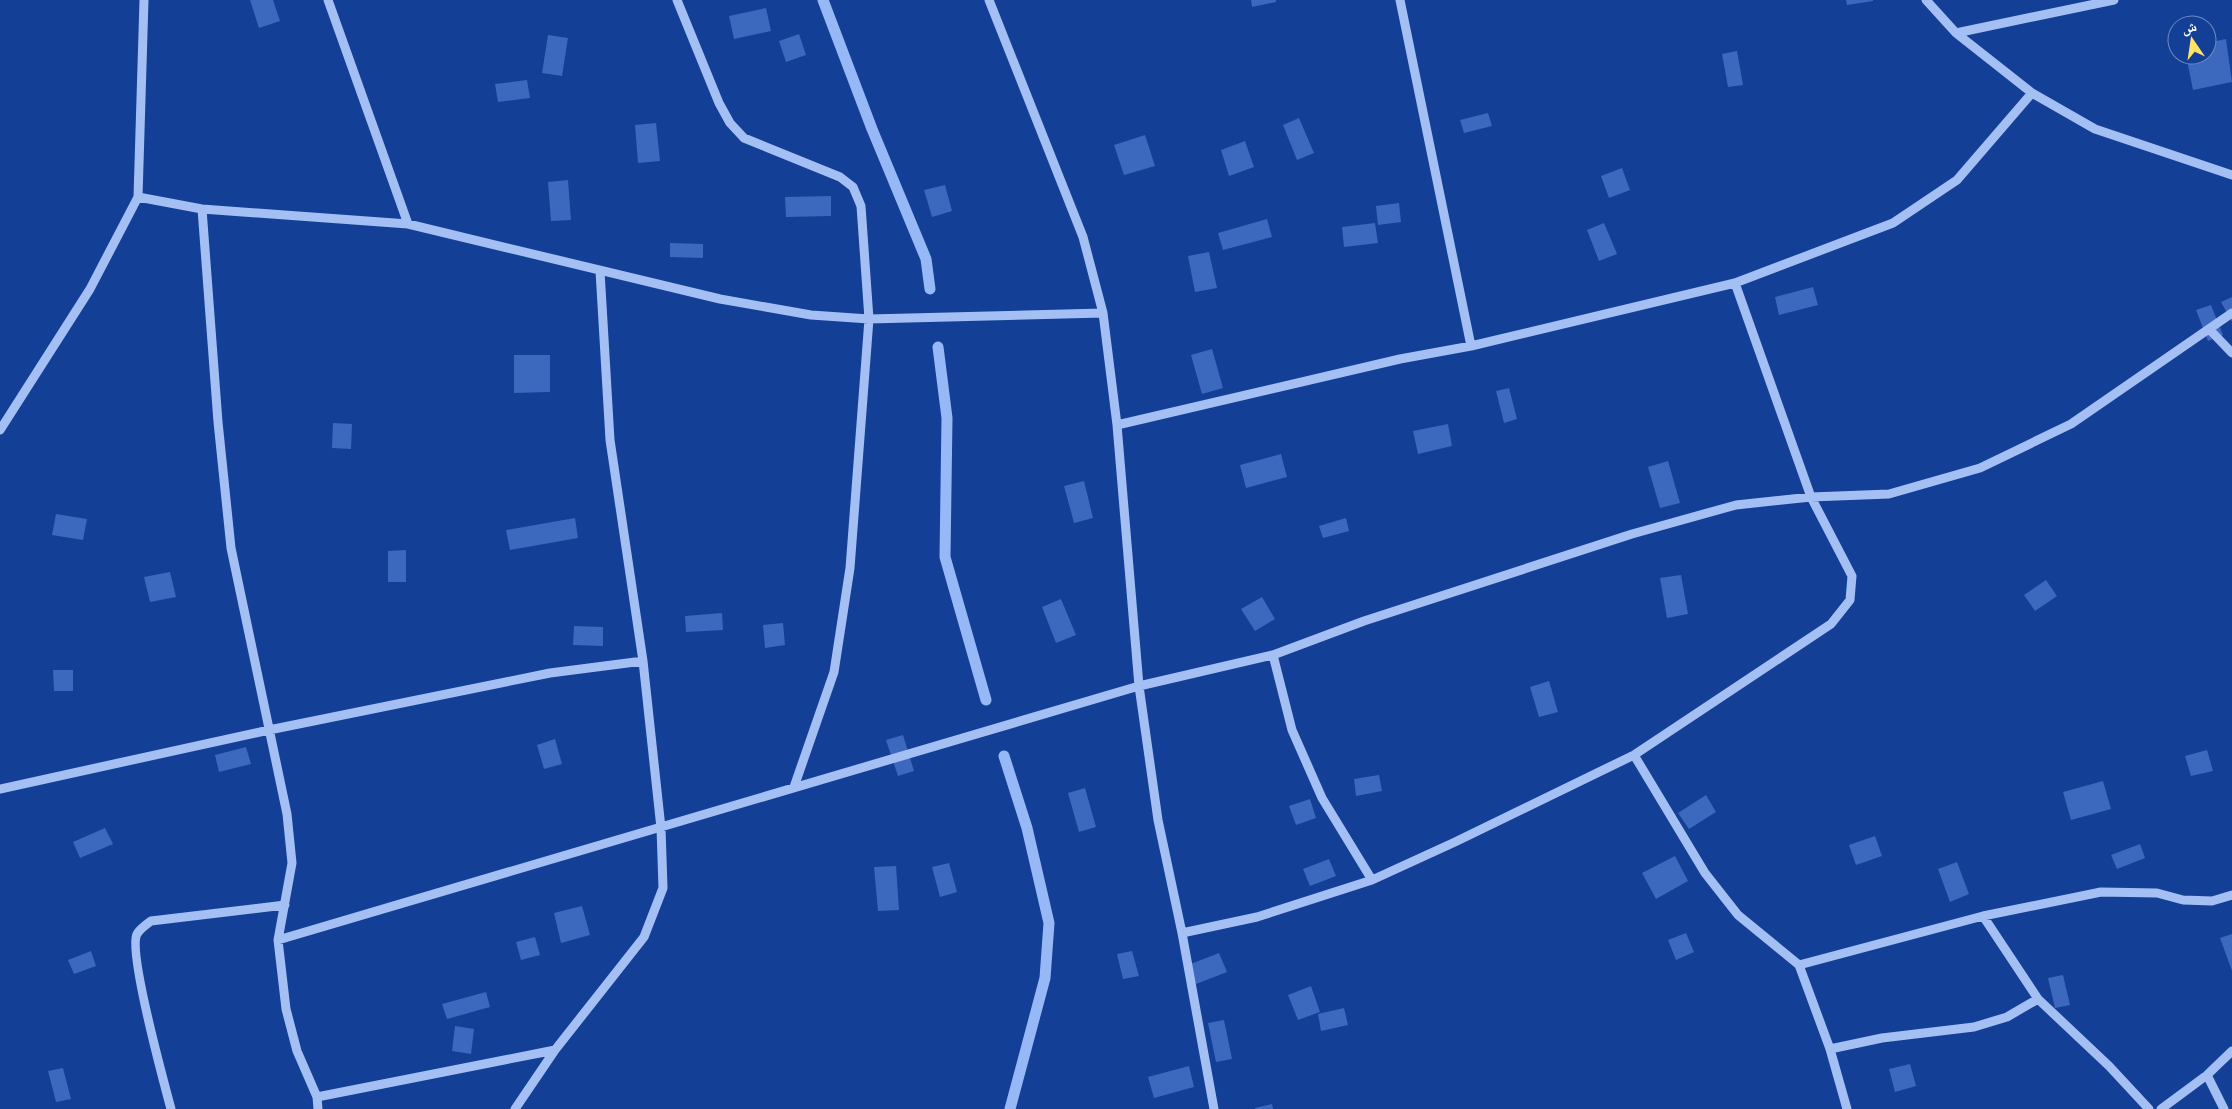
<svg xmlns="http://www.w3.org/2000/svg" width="2232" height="1109" font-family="'Titillium Web','Noto Naskh Arabic',sans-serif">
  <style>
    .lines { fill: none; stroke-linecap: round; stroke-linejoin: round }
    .stream { stroke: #96b8f6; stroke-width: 11 }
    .building { fill: #3c69be }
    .minor { stroke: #a4bff3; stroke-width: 9 }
  </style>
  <rect width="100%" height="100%" fill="#133f96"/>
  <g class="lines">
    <!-- stream -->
    <path class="stream" d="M823 0 872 129 926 259 930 289
      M938 347 947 418 945 557 986 700
      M1004 756 1027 828 1049 923 1045 978 1010 1109"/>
  </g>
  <!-- building -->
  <path class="building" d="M250 0H273L280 21 259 28Z
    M1251 0H1276V2L1252 7Z
    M1846 0H1873V1L1847 5Z
    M766 8 771 31 734 39 729 16Z
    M799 34 806 55 786 62 779 41Z
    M548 35 568 38 562 76 542 73Z
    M2226 39 2232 82 2193 90 2186 55H2207V43Z
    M1737 51 1743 85 1728 87 1722 54Z
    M527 80 530 98 498 102 495 84Z
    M1488 113 1492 126 1464 133 1460 120Z
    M1299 118 1314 153 1297 160 1283 125Z
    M656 123 660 161 638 163 635 125Z
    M1145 135 1155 166 1124 175 1114 145Z
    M1245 141 1254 167 1229 176 1221 150Z
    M1622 168 1630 190 1609 198 1601 176Z
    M568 180 571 220 551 221 548 182Z
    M945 185 952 211 932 217 924 190Z
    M831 196V216L786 217 785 197Z
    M1399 203 1401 222 1378 225 1376 206Z
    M1267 219 1272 237 1223 250 1218 233Z
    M1375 223 1378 243 1344 247 1342 227Z
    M1604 223 1617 254 1599 261 1587 230Z
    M670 243 703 244V258L670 257Z
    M1209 252 1217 288 1195 292 1188 256Z
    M1813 287 1818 305 1779 315 1775 297Z
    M2232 297V322L2221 302Z
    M2211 305 2223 335 2208 341 2196 310Z
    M1212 349 1223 388 1202 394 1191 355Z
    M514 355H550V392L514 393Z
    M1509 388 1517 419 1504 423 1496 391Z
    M333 423 352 424 351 449 332 448Z
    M1448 424 1452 446 1418 454 1413 431Z
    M1281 454 1287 477 1246 488 1240 465Z
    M1668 461 1680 503 1660 508 1648 467Z
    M1084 481 1093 518 1074 523 1064 486Z
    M56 514 87 519 83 540 52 535Z
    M575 518 578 538 510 550 506 530Z
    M1346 518 1349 531 1323 538 1319 526Z
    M406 550V582H388V551Z
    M170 572 176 597 150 602 144 577Z
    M1681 575 1688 614 1667 618 1660 578Z
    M2046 580 2057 596 2035 611 2024 595Z
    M1262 597 1275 619 1255 631 1241 609Z
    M1061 599 1076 635 1056 643 1042 607Z
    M722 613 723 630 686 632 685 616Z
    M783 623 785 645 765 648 763 625Z
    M574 626 603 627V646L573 645Z
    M53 670H73V691H54Z
    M1549 681 1558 712 1539 717 1530 687Z
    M903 735 914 771 898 776 886 740Z
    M555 739 562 764 544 769 537 745Z
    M246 747 251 764 219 772 215 755Z
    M2207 750 2213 771 2191 776 2185 756Z
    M1379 775 1382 791 1356 796 1354 779Z
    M2103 781 2111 809 2071 820 2063 792Z
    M1085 788 1096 827 1079 832 1068 793Z
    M1706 795 1716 812 1689 829 1678 813Z
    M1310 799 1316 818 1296 825 1289 806Z
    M105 828 113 844 80 858 73 842Z
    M1875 836 1882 856 1856 865 1849 845Z
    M2140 844 2145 858 2117 869 2111 855Z
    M1675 856 1688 881 1656 899 1642 873Z
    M1329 859 1336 876 1310 886 1303 869Z
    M1957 862 1969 894 1950 902 1938 869Z
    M949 863 957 892 940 897 932 867Z
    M896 866 899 910 878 911 874 867Z
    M582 906 590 935 561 943 554 913Z
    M1686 933 1694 952 1676 960 1668 940Z
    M2232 934V971L2220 938Z
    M535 937 540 955 521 960 516 942Z
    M91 951 96 966 74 974 68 960Z
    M1132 951 1139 976 1123 979 1117 954Z
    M1219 953 1227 972 1196 984 1188 965Z
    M2063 975 2070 1005 2055 1008 2048 978Z
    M1311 986 1320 1012 1298 1020 1288 995Z
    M486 992 490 1007 447 1019 442 1004Z
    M1344 1008 1348 1025 1321 1031 1318 1014Z
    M1224 1020 1232 1059 1216 1062 1208 1023Z
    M455 1026 474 1029 471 1054 452 1051Z
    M1910 1064 1916 1086 1895 1092 1889 1069Z
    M1189 1066 1194 1087 1154 1098 1148 1077Z
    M63 1068 71 1099 56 1102 48 1071Z
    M1272 1104 1273 1109H1255V1108Z"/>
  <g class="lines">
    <!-- minor -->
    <path class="minor" d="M328 0 408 224
      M677 0 719 103 730 123 744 138 840 177 853 187 861 206 869 319 850 568 834 672 794 787
      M989 0 1083 237 1103 313 1117 425 1139 686 1158 820 1182 933 1214 1109
      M1400 0 1471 346
      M1926 0 1956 33 2032 93 2095 129 2232 175
      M1956 33 2114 0
      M138 197 202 209 408 224 720 299 811 315 869 319 1103 313
      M202 209 218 422 231 548 287 814 292 863 278 940 286 1009 297 1051 317 1097 318 1109
      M2209 329 2232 353
      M1117 425 1400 359 1471 346 1735 283 1893 223 1957 180 2032 93
      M0 430 90 289 138 197 144 0
      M1273 655 1292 730 1322 798 1372 880
      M1634 755 1705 873 1738 915 1799 965 1830 1049 1847 1109
      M0 789 269 730 550 673 643 661
      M1983 916 2038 999 2109 1066 2149 1109
      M1182 933 1257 917 1372 880 1455 842 1634 755 1831 624 1850 600 1852 576 1811 497 1735 283
      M278 940 1139 686 1273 655 1364 621 1632 534 1736 505 1811 497 1889 494 1980 468 2071 424 2232 313
      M1799 965 1983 916 2101 892 2157 893 2183 900 2212 901 2232 895
      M1830 1049 1882 1038 1974 1027 2007 1017 2038 999
      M2207 1075 2224 1109
      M317 1097 555 1050
      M171 1109C164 1083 128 951 137 934 140 929 147 924 151 921L285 905
      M515 1109 555 1050 644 937 663 888 661 828 643 661 610 440 600 271
      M2161 1109 2207 1075 2232 1051"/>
  </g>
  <!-- north arrow -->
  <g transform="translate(2192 40) rotate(347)"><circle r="24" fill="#133f96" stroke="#718cc0"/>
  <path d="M0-4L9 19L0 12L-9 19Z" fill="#ffe366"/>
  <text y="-8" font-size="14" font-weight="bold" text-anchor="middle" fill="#ffffff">ش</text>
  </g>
</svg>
